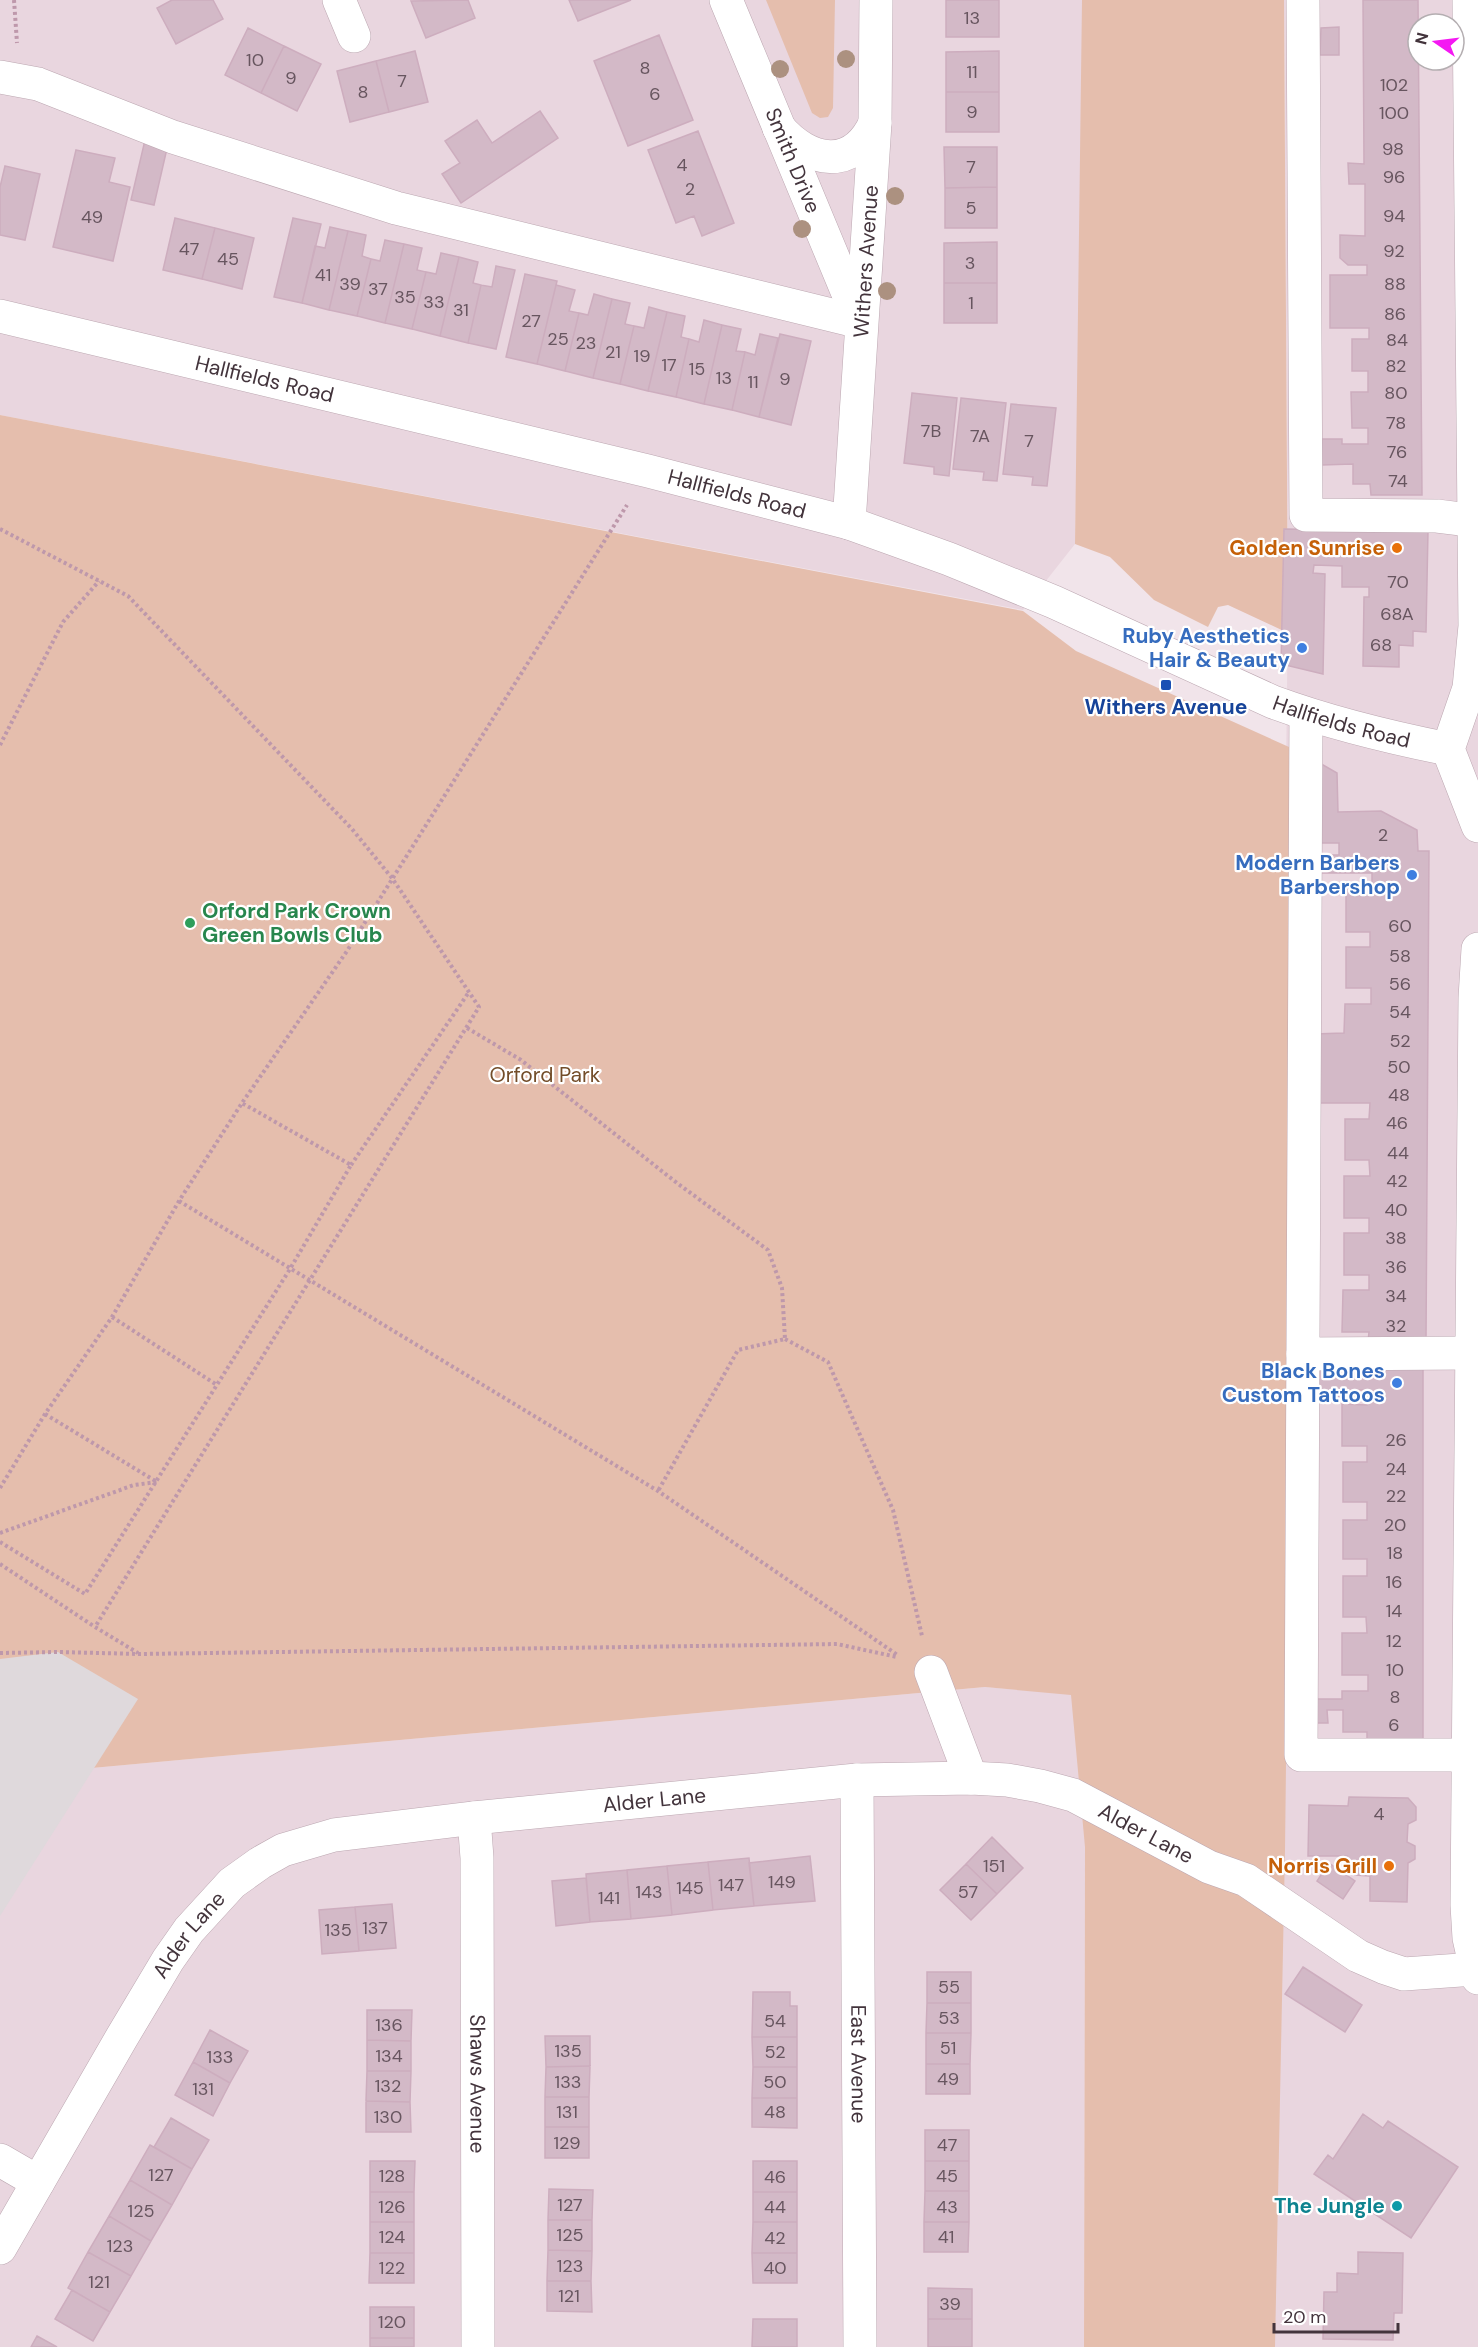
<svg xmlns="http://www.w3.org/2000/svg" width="1478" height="2347" font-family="'DM Sans',sans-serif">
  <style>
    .residential { fill: #e9d6df; fill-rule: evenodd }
    .green { fill: #e5bead }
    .parking { fill: #dfd9dc }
    .building { fill: #d3b9c7; stroke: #cdadbe; stroke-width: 1.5 }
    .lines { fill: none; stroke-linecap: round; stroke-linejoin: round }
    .minor-casing { stroke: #bca7b1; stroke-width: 34 }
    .path { stroke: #be98ab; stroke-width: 4; stroke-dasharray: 3 3; stroke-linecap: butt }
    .minor { stroke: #fff; stroke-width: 33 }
    .tree { fill: #ac9180 }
    .food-dot { fill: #e8710a; stroke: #fff; stroke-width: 2 }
    .shop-dot { fill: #3f7fe0; stroke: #fff; stroke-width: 2 }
    .transit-dot { fill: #1a4fb4; stroke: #fff; stroke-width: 2 }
    .leisure-dot { fill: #2e9e5b; stroke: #fff; stroke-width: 2 }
    .culture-dot { fill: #0f9aa8; stroke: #fff; stroke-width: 2 }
    .labels { text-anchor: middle; stroke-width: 4.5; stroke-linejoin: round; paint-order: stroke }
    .number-label { font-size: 18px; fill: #67555f }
    .street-label { font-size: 21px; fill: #43343c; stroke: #fff }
    .food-label { font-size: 21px; font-weight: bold; fill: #c56008; stroke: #fff; text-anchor: end }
    .shop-label { font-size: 21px; font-weight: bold; fill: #366cbe; stroke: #fff; text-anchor: end }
    .transit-label { font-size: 21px; font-weight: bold; fill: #164399; stroke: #fff }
    .leisure-label { font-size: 21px; font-weight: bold; fill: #27864d; stroke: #fff; text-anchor: start }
    .park-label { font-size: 21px; fill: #734d29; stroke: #fff }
    .culture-label { font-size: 21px; font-weight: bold; fill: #0d838f; stroke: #fff; text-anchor: end }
  </style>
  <rect width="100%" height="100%" fill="#f1e4ea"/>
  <!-- residential -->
  <path class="residential" d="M0 0H1086L1075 544 1023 610 0 415Z
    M1284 0H1478V2347H1253L1085 1848 1084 2347H0V1914L92 1768 985 1687 1275 1711 1288 605ZM1418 24H1454V60H1418Z"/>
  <!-- green -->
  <path class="green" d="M766 0H835L833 108 828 117 820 118 812 113Z
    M1082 0H1284L1288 633 1228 605 1218 607 1208 627 1154 600 1110 557 1075 544Z
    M0 415 1023 611 1076 651 1298 751 1285 1850 1275 2347H1084L1085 1847 1071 1695 985 1687 92 1768 0 1914Z"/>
  <!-- parking -->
  <path class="parking" d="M58 1652 138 1699 0 1916V1659Z"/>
  <!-- building -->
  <path class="building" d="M172 0H213L223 19 176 44 157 8Z
    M468 0 475 18 426 38 411 1Z
    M569 0H631L578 21Z
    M946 0H999V37H946Z
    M1363 0H1418L1422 495H1371L1370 484H1353V464L1322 465V439H1342V444H1368V428H1352L1351 392H1368V371H1352V339H1369V328H1330V275H1367V265H1348L1340 258V235L1365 236V184H1349L1348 163 1364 164Z
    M1339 27V55H1320L1321 28Z
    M248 28 284 46 261 93 225 75Z
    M659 35 693 120 628 146 594 61Z
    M284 46 321 64 297 111 261 93Z
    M415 51 428 102 389 112 376 61Z
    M999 51V92H946V52Z
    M376 61 389 112 350 122 337 71Z
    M946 92H999V132H946Z
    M540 111 558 138 461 203 442 174 460 163 445 141 477 120 492 143Z
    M698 131 734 223 702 236 694 216 676 223 648 150Z
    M145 140 168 144 154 205 131 200Z
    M944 147H997V187L945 188Z
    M76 150 115 158 109 182 130 187 113 261 53 247Z
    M5 166 40 174 25 240 0 235V187Z
    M997 187V228H945V188Z
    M175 218 215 228 202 279 163 270Z
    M293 218 321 224 302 303 274 297Z
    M330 227 348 231 329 310 302 303 315 246 325 248Z
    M215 228 254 238 242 289 202 279Z
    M348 231 366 235 362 256 371 259 357 316 329 310Z
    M385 240 404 244 385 323 357 316 371 259 380 261Z
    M997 242V283H944V243Z
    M404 244 422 248 417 270 426 272 412 329 385 323Z
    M441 253 459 257 440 336 412 329 426 272 436 274Z
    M459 257 478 262 473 283 481 285 468 343 440 336Z
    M496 266 515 270 496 349 468 343 481 285 492 287Z
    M525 274 557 281 537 364 506 357Z
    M944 283H997V323H944Z
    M556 285 575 290 569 311 579 313 565 371 537 364Z
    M594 294 612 299 593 378 565 371 579 313 588 315Z
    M612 299 630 303 625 324 634 326 620 384 593 378Z
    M649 307 667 312 648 391 620 384 634 326 644 328Z
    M667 312 685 316 681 337 689 339 676 397 648 391Z
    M704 320 722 325 704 404 676 397 689 339 699 342Z
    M722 325 741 329 736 351 745 352 732 410 704 404Z
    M760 334 778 338 759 417 732 410 745 352 755 355Z
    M780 334 811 341 791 425 759 417Z
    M912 393 957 398 949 476 934 474V467L904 463Z
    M961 398 1006 403 997 481 983 480 984 472 953 469Z
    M1011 404 1056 408 1047 486 1032 485 1033 477 1003 474Z
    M1284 529 1428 531 1426 632 1413 631V646L1399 645V667L1363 666 1364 597H1369V587H1342V566L1314 565 1313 573 1325 574 1323 674 1281 664Z
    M1318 762 1337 773 1338 812 1381 811 1417 830 1418 851H1429L1426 1342H1368L1369 1332H1342L1343 1290H1369V1275H1344V1233H1369V1218H1344V1176H1370L1369 1160H1345V1119H1369L1370 1103H1314V1034L1344 1033 1345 1004H1371V988H1346V947H1370V932H1346V890H1372V873H1318V855H1339V843H1318Z
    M1312 1368H1423V1741H1367V1732H1343V1710H1327L1328 1723H1316L1315 1699H1342V1691H1368V1675H1342V1633H1367L1366 1617H1343V1576H1367V1559H1343V1520H1367V1502H1343V1462H1367V1446H1342V1404L1367 1405V1390H1343V1397H1312Z
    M1349 1797 1408 1798 1416 1807V1820L1408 1824 1407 1842 1415 1846V1859L1408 1863 1407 1902 1370 1901V1876L1355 1875V1865H1347V1856H1308L1309 1805 1348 1806Z
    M992 1837 1023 1868 997 1894 966 1864Z
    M810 1856 815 1901 754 1906 749 1863Z
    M749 1858 754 1906 713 1910 708 1862Z
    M708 1862 713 1910 672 1915 667 1866Z
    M1329 1863 1355 1881 1343 1899 1317 1881Z
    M966 1864 997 1894 971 1920 940 1890Z
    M667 1866 672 1915 631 1919 627 1870Z
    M627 1870 631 1919 590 1922 586 1874Z
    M586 1878 590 1922 556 1926 552 1881Z
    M392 1904 396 1948 359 1951 355 1907Z
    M355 1907 359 1951 322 1954 319 1910Z
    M1303 1967 1362 2005 1345 2032 1285 1994Z
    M927 1972H971V2003H927Z
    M753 1992H790V2006H797V2037H752Z
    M927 2003H971V2033H926Z
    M367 2010H412L411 2041 367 2040Z
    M210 2030 248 2051 230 2083 193 2062Z
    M926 2033H971L970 2064H926Z
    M545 2036H590V2066L546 2067Z
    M752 2037H797V2067H753Z
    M367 2040 411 2041V2071H367Z
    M193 2062 230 2083 213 2116 175 2095Z
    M926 2064H970V2094H926Z
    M590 2066 589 2097H545L546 2067Z
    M753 2067H797V2098H752Z
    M367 2071H411L410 2102 366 2101Z
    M545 2097H589V2127H545Z
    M752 2098H797V2128L752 2127Z
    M366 2101 410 2102 411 2132H366Z
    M1363 2114 1383 2128 1388 2121 1458 2167 1411 2238 1314 2174 1328 2155 1333 2159Z
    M171 2118 209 2140 192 2169 154 2147Z
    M545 2127H589V2158H545Z
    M925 2130H969V2161H925Z
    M150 2145 192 2169 172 2205 130 2180Z
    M370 2161H415L414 2192H370Z
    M753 2161H797V2192H753Z
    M925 2161H969V2191H925Z
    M130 2180 172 2205 151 2241 109 2216Z
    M549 2189 593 2190 592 2220H548Z
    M925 2191H969V2222H924Z
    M370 2192H414V2222H370Z
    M753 2192H797V2222H753Z
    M109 2216 151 2241 131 2276 88 2252Z
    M548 2220H592V2251L548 2250Z
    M370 2222H414V2253H370Z
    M753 2222H797V2253H752Z
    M924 2222H969L968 2252H924Z
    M548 2250 592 2251 591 2281H547Z
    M88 2252 131 2276 110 2312 68 2288Z
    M1358 2252 1403 2253 1402 2313H1394L1393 2340 1323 2339 1324 2292H1337V2273L1358 2274Z
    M370 2253H414V2283H369Z
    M752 2253H797V2283H753Z
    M547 2281H591L592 2312 547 2311Z
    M928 2288 972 2289V2319H928Z
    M72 2290 110 2312 93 2341 55 2319Z
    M370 2307H414V2338H370Z
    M753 2319H797V2347H752Z
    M928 2319H972V2347H928Z
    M37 2336 57 2347H31Z
    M370 2338H414V2347H370Z"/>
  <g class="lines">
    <defs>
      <g id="minor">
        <path d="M339 0 354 36"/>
        <path id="s1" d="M726 0 857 315"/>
        <path d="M1303 0 1306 515 1437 516 1478 521"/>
        <path d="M1469 0 1475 626 1469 688 1448 749 1478 826"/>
        <path d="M0 77 38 84 173 137 396 208 860 322"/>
        <path d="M779 128C809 163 853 171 875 123"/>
        <path id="s2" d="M0 316 648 471 849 523 949 559 1054 602 1273 702C1330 723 1388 737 1448 749"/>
        <path id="s3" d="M849 523 875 123 876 0"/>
        <path d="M1306 714 1301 1755H1469"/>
        <path d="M1478 949 1475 998 1467 1905 1469 1938 1478 1978"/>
        <path d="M1303 1354 1471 1353"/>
        <path d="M931 1672 971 1778"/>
        <path id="s4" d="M857 1780 860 2347"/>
        <path id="s5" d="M474 1818 477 1858 478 2347"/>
        <path d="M0 2160 38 2182"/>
        <path id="s6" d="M0 2248 122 2037 168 1960 189 1930 232 1883 260 1863 283 1850 334 1835 474 1818 857 1780 971 1778 1007 1780 1040 1786 1073 1795 1209 1867 1246 1880 1358 1956 1383 1967 1404 1974 1475 1969"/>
      </g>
    </defs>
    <!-- minor casing -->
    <use href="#minor" class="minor-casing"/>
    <!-- path -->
    <path class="path" d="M14 0 17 43
      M0 529 128 596 352 829 392 878 479 1007 95 1627
      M0 745 63 622 99 581
      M467 1028 521 1060 677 1183 768 1250 782 1288 785 1339 738 1350 658 1491
      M351 1165 469 992
      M179 1201 658 1491 899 1656
      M112 1317 217 1385
      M785 1339 828 1362 893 1510 922 1636
      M45 1414 157 1482
      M0 1488 45 1414 112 1317 179 1201 242 1103 347 951 627 505
      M0 1533 134 1485 157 1482
      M0 1542 85 1594 290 1269 351 1165 242 1103
      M0 1564 95 1627 138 1653
      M0 1653 58 1652 140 1654 837 1644 897 1657"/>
    <!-- minor -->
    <use href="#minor" class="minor"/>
  </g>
  <!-- trees -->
  <g class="tree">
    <circle cx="846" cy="59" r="9"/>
    <circle cx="780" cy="69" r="9"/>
    <circle cx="895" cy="196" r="9"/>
    <circle cx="802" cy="229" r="9"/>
    <circle cx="887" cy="291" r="9"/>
  </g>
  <!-- markers -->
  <g class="food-dot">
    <circle cx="1397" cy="548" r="6"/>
    <circle cx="1389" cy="1866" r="6"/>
  </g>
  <g class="shop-dot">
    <circle cx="1302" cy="648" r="6"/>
    <circle cx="1412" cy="875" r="6"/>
    <circle cx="1397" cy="1383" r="6"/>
  </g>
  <rect class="transit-dot" x="1160" y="679" width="12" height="12" rx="3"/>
  <circle class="leisure-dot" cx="190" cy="923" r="6"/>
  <circle class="culture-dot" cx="1397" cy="2206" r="6"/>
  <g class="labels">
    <!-- number labels -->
    <g class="number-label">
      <text x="972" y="24">13</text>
      <text x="255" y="66">10</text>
      <text x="645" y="74">8</text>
      <text x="972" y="78">11</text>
      <text x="291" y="84">9</text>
      <text x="402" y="87">7</text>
      <text x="1394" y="91">102</text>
      <text x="363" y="98">8</text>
      <text x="655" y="100">6</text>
      <text x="972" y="118">9</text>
      <text x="1394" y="119">100</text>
      <text x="1393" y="155">98</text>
      <text x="682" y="171">4</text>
      <text x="971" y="173">7</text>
      <text x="1394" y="183">96</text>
      <text x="690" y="195">2</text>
      <text x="971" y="214">5</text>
      <text x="1394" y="222">94</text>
      <text x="92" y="223">49</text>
      <text x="189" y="255">47</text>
      <text x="1394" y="257">92</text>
      <text x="228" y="265">45</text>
      <text x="970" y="269">3</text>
      <text x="323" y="281">41</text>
      <text x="350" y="290">39</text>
      <text x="1395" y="290">88</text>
      <text x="378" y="295">37</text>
      <text x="405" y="303">35</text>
      <text x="434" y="308">33</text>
      <text x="971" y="309">1</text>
      <text x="461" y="316">31</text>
      <text x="1395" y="320">86</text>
      <text x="531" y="327">27</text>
      <text x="558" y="345">25</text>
      <text x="1397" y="346">84</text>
      <text x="586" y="349">23</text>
      <text x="613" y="358">21</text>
      <text x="642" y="362">19</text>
      <text x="669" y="371">17</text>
      <text x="1396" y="372">82</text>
      <text x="697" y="375">15</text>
      <text x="724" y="384">13</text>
      <text x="785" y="385">9</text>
      <text x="753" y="388">11</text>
      <text x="1396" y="399">80</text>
      <text x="1396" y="429">78</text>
      <text x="931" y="437">7B</text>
      <text x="980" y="442">7A</text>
      <text x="1029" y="447">7</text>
      <text x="1397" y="458">76</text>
      <text x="1398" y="487">74</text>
      <text x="1398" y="588">70</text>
      <text x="1397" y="620">68A</text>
      <text x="1381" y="651">68</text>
      <text x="1383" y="841">2</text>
      <text x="1400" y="932">60</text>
      <text x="1400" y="962">58</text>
      <text x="1400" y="990">56</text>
      <text x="1400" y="1018">54</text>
      <text x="1400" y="1047">52</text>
      <text x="1399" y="1073">50</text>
      <text x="1399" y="1101">48</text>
      <text x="1397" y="1129">46</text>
      <text x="1398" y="1159">44</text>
      <text x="1397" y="1187">42</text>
      <text x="1396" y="1216">40</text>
      <text x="1396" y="1244">38</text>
      <text x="1396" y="1273">36</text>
      <text x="1396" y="1302">34</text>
      <text x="1396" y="1332">32</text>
      <text x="1396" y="1446">26</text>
      <text x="1396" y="1475">24</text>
      <text x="1396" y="1502">22</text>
      <text x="1395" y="1531">20</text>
      <text x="1395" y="1559">18</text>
      <text x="1394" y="1588">16</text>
      <text x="1394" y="1617">14</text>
      <text x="1394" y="1647">12</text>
      <text x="1395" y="1676">10</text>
      <text x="1395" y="1703">8</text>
      <text x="1394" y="1731">6</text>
      <text x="1379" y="1820">4</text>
      <text x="994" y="1872">151</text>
      <text x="782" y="1888">149</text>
      <text x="731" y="1891">147</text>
      <text x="690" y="1894">145</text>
      <text x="649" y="1898">143</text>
      <text x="968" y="1898">57</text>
      <text x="609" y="1904">141</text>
      <text x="375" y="1934">137</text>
      <text x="338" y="1936">135</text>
      <text x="949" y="1993">55</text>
      <text x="949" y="2024">53</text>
      <text x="775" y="2027">54</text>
      <text x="389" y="2031">136</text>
      <text x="948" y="2054">51</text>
      <text x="568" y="2057">135</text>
      <text x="775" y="2058">52</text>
      <text x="389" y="2062">134</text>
      <text x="220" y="2063">133</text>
      <text x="948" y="2085">49</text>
      <text x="568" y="2088">133</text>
      <text x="775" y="2088">50</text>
      <text x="388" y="2092">132</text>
      <text x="203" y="2095">131</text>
      <text x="567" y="2118">131</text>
      <text x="775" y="2118">48</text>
      <text x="388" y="2123">130</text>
      <text x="567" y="2149">129</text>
      <text x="947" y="2151">47</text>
      <text x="161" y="2181">127</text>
      <text x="392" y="2182">128</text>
      <text x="947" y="2182">45</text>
      <text x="775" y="2183">46</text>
      <text x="570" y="2211">127</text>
      <text x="392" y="2213">126</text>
      <text x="775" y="2213">44</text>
      <text x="947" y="2213">43</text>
      <text x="141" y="2217">125</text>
      <text x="570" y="2241">125</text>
      <text x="392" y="2243">124</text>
      <text x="946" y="2243">41</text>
      <text x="775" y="2244">42</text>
      <text x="120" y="2252">123</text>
      <text x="570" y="2272">123</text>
      <text x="392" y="2274">122</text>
      <text x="775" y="2274">40</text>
      <text x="99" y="2288">121</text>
      <text x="569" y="2302">121</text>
      <text x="950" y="2310">39</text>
      <text x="392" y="2328">120</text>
    </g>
    <!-- street labels -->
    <g class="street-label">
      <text dy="7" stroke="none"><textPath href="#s1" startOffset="174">Smith Drive</textPath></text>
      <text dy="7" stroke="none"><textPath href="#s3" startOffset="262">Withers Avenue</textPath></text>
      <text dy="7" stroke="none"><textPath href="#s2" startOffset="272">Hallfields Road</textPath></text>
      <text dy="7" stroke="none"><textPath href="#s2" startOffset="758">Hallfields Road</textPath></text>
      <text dy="7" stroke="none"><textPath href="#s2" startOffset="1406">Hallfields Road</textPath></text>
      <text dy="7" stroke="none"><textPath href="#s6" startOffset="870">Alder Lane</textPath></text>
      <text dy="7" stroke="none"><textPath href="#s6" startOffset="1374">Alder Lane</textPath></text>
      <text dy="7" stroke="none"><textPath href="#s6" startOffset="366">Alder Lane</textPath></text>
      <text dy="7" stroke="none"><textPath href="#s4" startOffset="284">East Avenue</textPath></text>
      <text dy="7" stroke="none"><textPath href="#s5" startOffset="266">Shaws Avenue</textPath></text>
    </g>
    <!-- food labels -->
    <g class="food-label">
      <text x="1385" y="555">Golden Sunrise</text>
      <text x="1377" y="1873">Norris Grill</text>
    </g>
    <!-- shop labels -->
    <g class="shop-label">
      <text x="1290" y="643">Ruby Aesthetics<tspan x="1290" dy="24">Hair &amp; Beauty</tspan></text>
      <text x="1400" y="870">Modern Barbers<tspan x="1400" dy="24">Barbershop</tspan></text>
      <text x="1385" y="1378">Black Bones<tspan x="1385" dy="24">Custom Tattoos</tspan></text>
    </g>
    <!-- transit labels -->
    <g class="transit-label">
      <text x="1166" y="714">Withers Avenue</text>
    </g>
    <!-- leisure labels -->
    <g class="leisure-label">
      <text x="202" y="918">Orford Park Crown<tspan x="202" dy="24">Green Bowls Club</tspan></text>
    </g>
    <!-- park labels -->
    <g class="park-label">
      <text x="545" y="1082">Orford Park</text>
    </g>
    <!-- culture labels -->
    <g class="culture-label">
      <text x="1385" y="2213">The Jungle</text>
    </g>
  </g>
  <!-- north arrow -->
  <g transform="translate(1436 42) rotate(284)"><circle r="28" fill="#ffffff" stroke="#b4aeb1" stroke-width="1.5"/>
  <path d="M0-4.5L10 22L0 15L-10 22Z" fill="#f418f2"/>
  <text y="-9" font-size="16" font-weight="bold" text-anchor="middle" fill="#43343c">N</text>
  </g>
  <!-- scale -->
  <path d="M1274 2323v9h124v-9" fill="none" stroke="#43343c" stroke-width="3"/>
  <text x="1283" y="2323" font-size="18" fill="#43343c" stroke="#ffffff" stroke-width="4.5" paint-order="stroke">20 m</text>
</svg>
